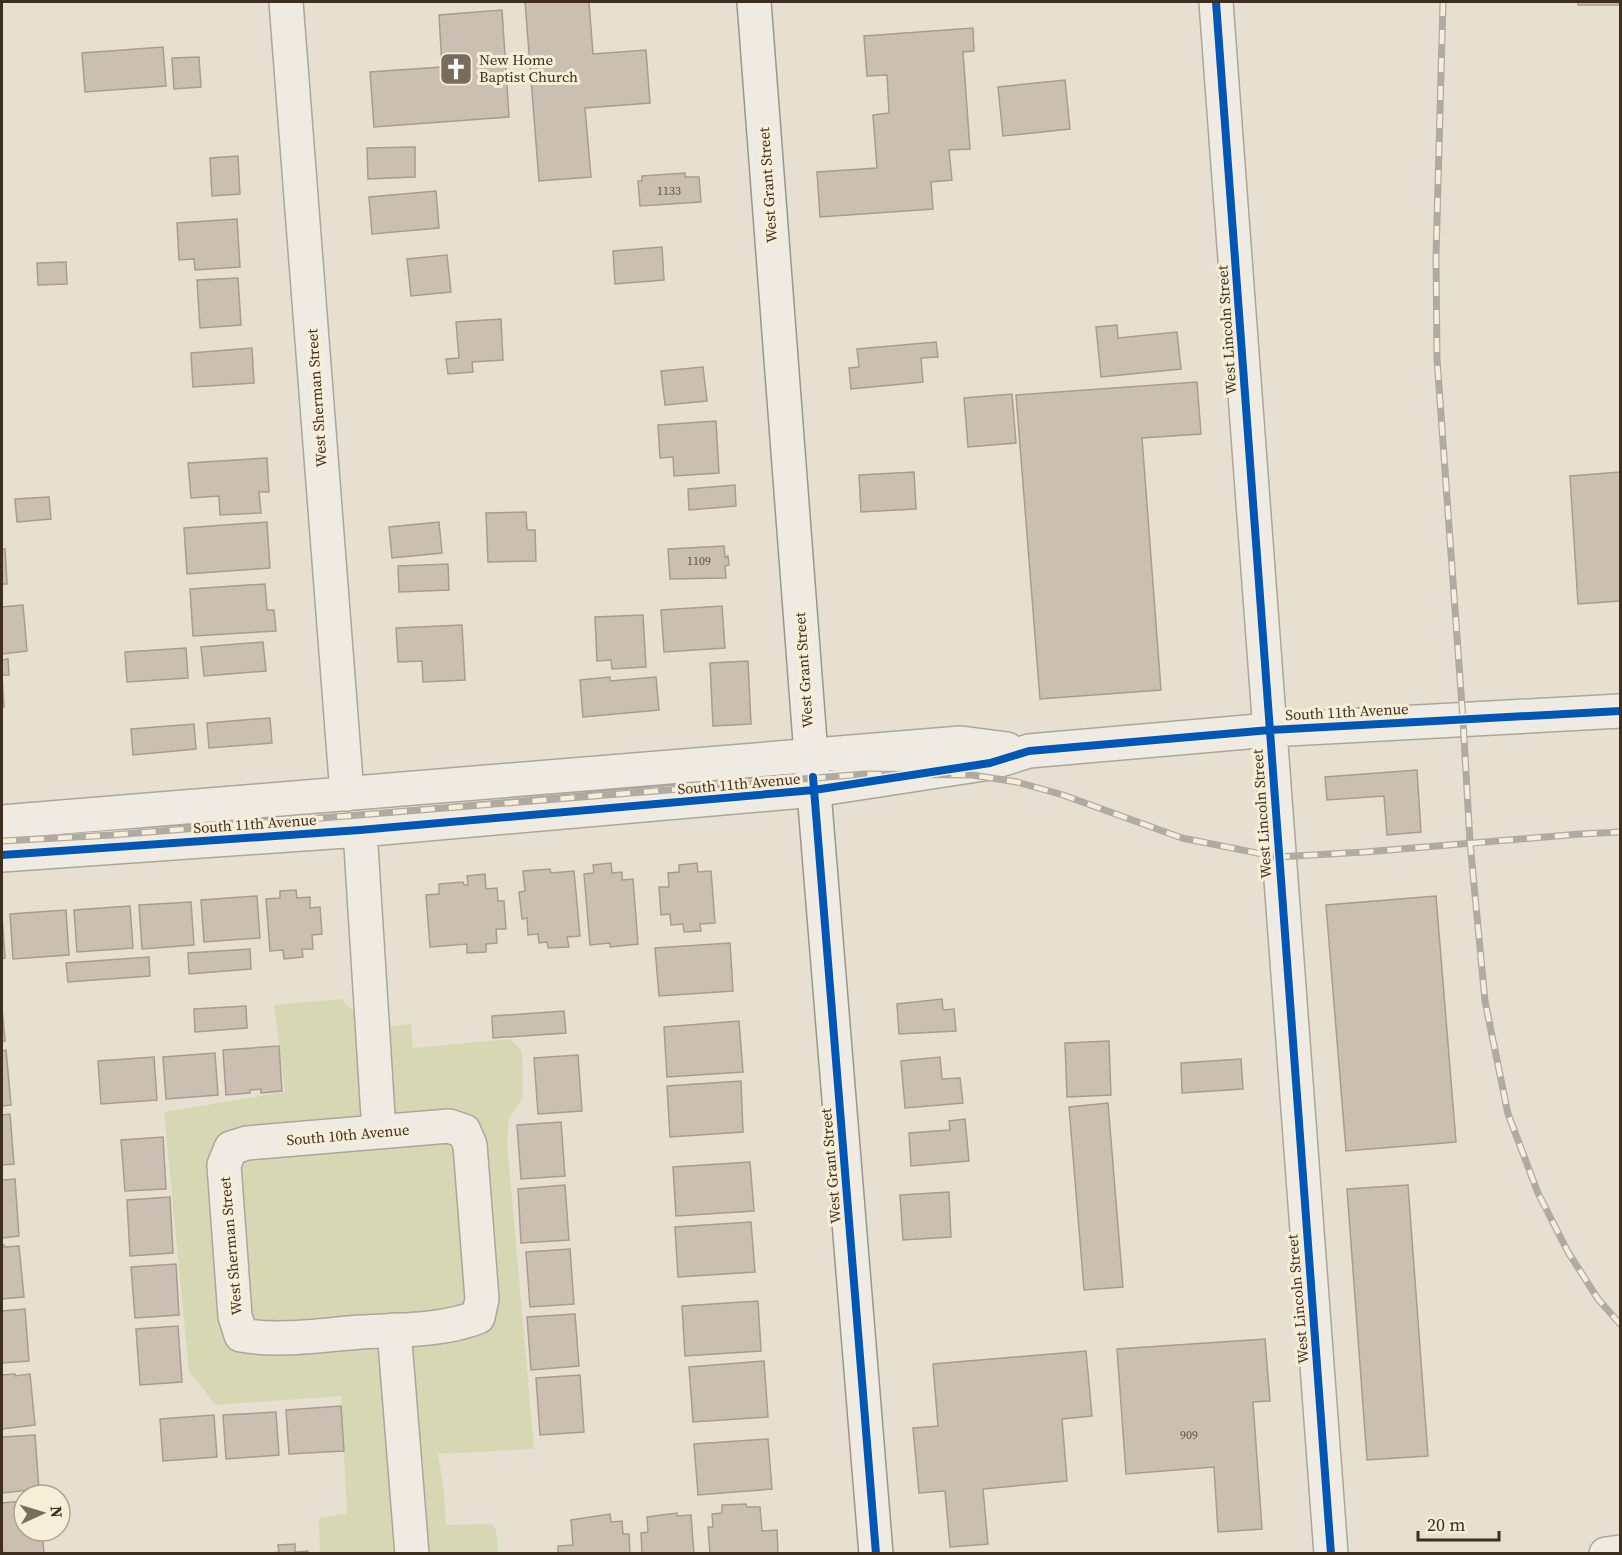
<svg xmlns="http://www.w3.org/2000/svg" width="1622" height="1555" font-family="'Source Serif 4',serif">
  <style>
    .green { fill: #d6d7b3 }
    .building { fill: #cbbfb2; stroke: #a89c90; stroke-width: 1.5 }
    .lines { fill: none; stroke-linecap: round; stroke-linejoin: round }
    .minor-casing { stroke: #ada599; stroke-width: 36 }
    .secondary-casing { stroke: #9c958a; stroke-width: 36 }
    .minor { stroke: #efebe3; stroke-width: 33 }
    .secondary { stroke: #efebe3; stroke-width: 33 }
    .rail-casing { stroke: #afaaa2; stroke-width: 7 }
    .rail { stroke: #f7eed8; stroke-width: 4.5; stroke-dasharray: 14; stroke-linecap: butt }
    .cycleway-casing { stroke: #f7eed8; stroke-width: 11 }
    .cycleway { stroke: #0057b8; stroke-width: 8 }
    .labels { text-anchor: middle; stroke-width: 6; stroke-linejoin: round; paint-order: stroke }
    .number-label { font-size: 12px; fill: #605244 }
    .poi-label { font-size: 15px; fill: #3d2e20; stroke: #f7eed8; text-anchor: start }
    .street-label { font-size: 15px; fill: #3d2e20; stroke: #f7eed8 }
  </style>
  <rect width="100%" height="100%" fill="#e7e0d1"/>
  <!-- green -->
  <path class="green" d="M341 999 372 1029 411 1024 413 1048 510 1039 522 1051 523 1098 509 1118 507 1141 534 1449 438 1454 444 1490 446 1525 492 1524 496 1531 498 1553H320L319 1518 347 1513 341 1396 215 1405 202 1387 189 1372 164 1112 285 1092 274 1005Z"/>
  <!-- building -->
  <path class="building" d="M525 2H589L593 54 646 50 650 103 585 108 591 177 539 181Z
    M1578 2H1620V5H1578Z
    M502 10 509 117 374 127 370 72 442 67 439 15Z
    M973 28 974 51 963 52 970 149 949 150 952 180 931 182 933 209 820 217 817 172 877 168 873 115 889 113 887 75 867 76 864 36Z
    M163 47 166 86 85 92 82 53Z
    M199 57 201 87 174 89 172 58Z
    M1065 80 1070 129 1003 136 998 87Z
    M415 147V177L368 179 367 148Z
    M238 156 240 194 212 196 210 158Z
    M685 173V177H699L701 202 640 206 638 181H642V176Z
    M436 191 439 228 372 234 369 197Z
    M237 219 240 267 195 270 194 259 179 260 177 223Z
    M662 247 664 280 615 284 613 251Z
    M447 255 451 292 411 296 407 259Z
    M66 262 67 284 38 285 37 263Z
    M238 278 241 325 200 328 197 280Z
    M501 319 503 360 472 362 473 372 448 374 446 359 459 358 456 322Z
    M1117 325 1118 338 1177 332 1181 369 1101 377 1096 327Z
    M936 342 938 357 921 358 923 382 851 389 849 368 859 367 857 349Z
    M252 348 254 383 193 387 191 353Z
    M703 367 707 401 665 405 661 371Z
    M1197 382 1201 434 1142 438 1161 690 1040 699 1016 395Z
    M1012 394 1016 443 968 447 964 398Z
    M716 421 719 473 674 476 673 457 660 458 658 425Z
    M267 458 269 492H259L261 513 220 515 219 496 191 498 188 463Z
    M914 472 916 509 861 512 859 475Z
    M1620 472V601L1578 604 1570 476Z
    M735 485 736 506 689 510 688 489Z
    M49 497 51 519 17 522 15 499Z
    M526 512 527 530H535L536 561 488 562 486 513Z
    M267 522 270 568 187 574 184 528Z
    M439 522 442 553 392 558 389 527Z
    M724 546 725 557 728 556 729 565 725 566 726 578 670 579 668 549Z
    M2 549H5L7 584H2Z
    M448 564 449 590 399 592 398 566Z
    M265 584 267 610H274L276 631 193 636 190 589Z
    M23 605 27 651 2 654V607Z
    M722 606 725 648 664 652 661 610Z
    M643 615 646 667 612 669 611 660 597 661 595 617Z
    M462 625 465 680 423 682 422 661 398 662 396 628Z
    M263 642 266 671 204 676 201 647Z
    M186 648 188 678 127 682 125 652Z
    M8 659 9 675H2L4 707H2V660Z
    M748 661 751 724 713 726 710 663Z
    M610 677V681L656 677 659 710 583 717 580 680Z
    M270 718 272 743 209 748 207 723Z
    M194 724 196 749 133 755 131 729Z
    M1417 770 1421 832 1387 835 1384 796 1327 800 1325 777Z
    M611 863 612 873 622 872V880L633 879 638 944 610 947V943L590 945 584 874 594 873 593 865Z
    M697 863 698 872 711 871 715 923 700 924 701 931 684 932 683 924 671 925 670 914 661 915 659 887H669L668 873 679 872V865Z
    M550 869 551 873 574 871 580 936 567 937 569 947 548 948 547 942 539 943 538 934 528 935 527 918 522 919 519 892 525 891 523 871Z
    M485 874 486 889 497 888 498 901H504L506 929H496L497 943 486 944V952L467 953V944L430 947 426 895 439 894V884L463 882 464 885H468L467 876Z
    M296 890 297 898 310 897V908L320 907 322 934 312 935 313 949H302L303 957 284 959 283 950 270 951 266 899 280 898V891Z
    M257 896 260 938 204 942 201 900Z
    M1436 896 1456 1142 1346 1151 1326 905Z
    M191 902 194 945 142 949 139 905Z
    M130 906 133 948 77 952 74 910Z
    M66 910 69 955 13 959 10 914Z
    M2 915 5 958 2 959Z
    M730 943 733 991 659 996 655 948Z
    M250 949 251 969 189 974 188 953Z
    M149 957 150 976 68 982 66 963Z
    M942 999 943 1010 954 1009 956 1031 899 1034 897 1004Z
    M246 1006 247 1028 195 1032 194 1009Z
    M2 1007 5 1041 2 1042Z
    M564 1011 566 1033 493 1038 492 1016Z
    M739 1021 743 1072 667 1077 664 1027Z
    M1109 1041 1111 1095 1067 1097 1065 1043Z
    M279 1046 282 1091 261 1093V1089L250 1090V1093L226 1095 223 1050Z
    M6 1050 11 1105 2 1106V1051Z
    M215 1053 218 1095 166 1099 163 1057Z
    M578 1055 582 1111 538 1114 534 1058Z
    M154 1057 157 1100 101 1104 98 1061Z
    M940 1057 942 1079 960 1078 963 1103 905 1108 901 1061Z
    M1241 1059 1243 1089 1182 1093 1181 1063Z
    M741 1081 743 1132 670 1137 667 1086Z
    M1108 1103 1123 1287 1084 1290 1069 1107Z
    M10 1114 14 1164 2 1165V1115Z
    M965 1119 969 1161 911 1166 909 1133 950 1130 949 1121Z
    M561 1122 565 1176 521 1179 517 1125Z
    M163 1137 166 1189 125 1191 121 1140Z
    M750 1162 754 1211 676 1216 673 1167Z
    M15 1179 19 1236 2 1238V1180Z
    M565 1185 569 1240 521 1243 518 1189Z
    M1408 1185 1428 1456 1367 1460 1347 1189Z
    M949 1192 951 1237 903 1240 900 1195Z
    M170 1197 173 1253 130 1256 127 1200Z
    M751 1222 755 1272 678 1277 675 1227Z
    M2 1245H4V1247L19 1246 24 1297 2 1299Z
    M570 1249 574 1304 530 1307 526 1252Z
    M176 1264 179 1315 135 1318 131 1267Z
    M758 1301 761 1351 685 1356 682 1306Z
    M25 1309 29 1361 2 1363V1311Z
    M575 1314 579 1366 531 1370 527 1317Z
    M178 1326 182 1382 140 1385 136 1329Z
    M1265 1339 1270 1401 1253 1402 1262 1529 1218 1532 1214 1467 1126 1474 1117 1349Z
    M1086 1351 1092 1416 1062 1419 1067 1481 983 1489 988 1544 950 1547 945 1491 919 1493 913 1428 938 1426 933 1364Z
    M764 1361 768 1417 693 1422 689 1367Z
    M15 1374V1376L30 1374 35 1425 2 1429V1375Z
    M580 1375 584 1432 540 1435 536 1378Z
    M341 1406 344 1451 289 1454 286 1410Z
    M276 1412 279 1455 226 1459 223 1415Z
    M214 1415 217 1457 163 1461 160 1419Z
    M35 1435 39 1489 2 1493V1437Z
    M768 1439 772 1489 698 1495 694 1444Z
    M24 1501V1531H42L44 1554H3L2 1543V1503Z
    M746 1504 747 1507H760L762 1531 777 1530 778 1554H710L708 1527H713L712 1514 722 1513V1505Z
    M677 1513V1516L691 1515 694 1554H642L641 1533 648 1532 647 1517Z
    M610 1514 611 1522 622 1521 623 1534H629L630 1554H558V1546L573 1545 571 1520Z
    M295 1544V1552L308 1551V1554H264L279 1552 278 1545Z"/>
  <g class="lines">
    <defs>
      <path id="minor" d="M286 2 347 794
        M1216 2C1254 519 1291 1036 1331 1554
        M2 822 961 743 1007 749
        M360 830 379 1132
        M2 855 360 830 814 790 990 763 1029 751 1270 730 1620 711
        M449 1126 464 1131 470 1145 482 1299 478 1317C442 1331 398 1330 360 1332 321 1335 280 1342 241 1335L235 1316 224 1165 231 1148 247 1143Z
        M394 1330 412 1554
        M1606 1554 1620 1552"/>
      <path id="secondary" d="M754 2 811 755 876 1554"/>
    </defs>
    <!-- minor casing -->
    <use href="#minor" class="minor-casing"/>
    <!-- secondary casing -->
    <use href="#secondary" class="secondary-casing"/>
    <!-- minor -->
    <use href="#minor" class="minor"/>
    <!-- secondary -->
    <use href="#secondary" class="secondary"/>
    <defs>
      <path id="rail" d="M1443 2 1436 257 1437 359 1463 720 1470 842 1485 1001 1508 1114 1538 1193 1568 1252 1598 1299 1620 1324
        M2 841 112 835 865 774 972 775 1017 782 1063 795 1182 838 1277 857 1365 852 1581 834 1620 832"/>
    </defs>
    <!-- rail casing -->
    <use href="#rail" class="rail-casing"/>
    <!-- rail -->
    <use href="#rail" class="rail"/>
    <defs>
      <path id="cycleway" d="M1216 2C1254 519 1291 1036 1331 1554
        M813 777 876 1554
        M2 855 360 830 814 790 990 763 1029 751 1270 730 1620 711"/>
    </defs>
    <!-- cycleway casing -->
    <use href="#cycleway" class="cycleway-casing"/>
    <!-- cycleway -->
    <use href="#cycleway" class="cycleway"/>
  </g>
  <!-- icons -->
  <defs>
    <symbol id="church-square" viewBox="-11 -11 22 22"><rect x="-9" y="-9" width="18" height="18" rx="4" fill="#786c5e" stroke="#f7eed8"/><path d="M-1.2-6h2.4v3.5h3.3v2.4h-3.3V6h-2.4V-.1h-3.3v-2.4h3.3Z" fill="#fff"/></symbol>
  </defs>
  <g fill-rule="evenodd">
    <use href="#church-square" x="437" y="50" width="38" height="38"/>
  </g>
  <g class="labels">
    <!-- number labels -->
    <g class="number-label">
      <text x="669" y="195">1133</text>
      <text x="699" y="565">1109</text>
      <text x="1189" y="1439">909</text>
    </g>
    <!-- poi labels -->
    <g class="poi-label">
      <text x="479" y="65">New Home<tspan x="479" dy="17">Baptist Church</tspan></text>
    </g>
    <!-- street labels -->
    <g class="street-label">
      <text transform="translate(768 185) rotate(-94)" y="5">West Grant Street</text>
      <text transform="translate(1227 330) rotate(-94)" y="5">West Lincoln Street</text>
      <text transform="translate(317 398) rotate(-94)" y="5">West Sherman Street</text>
      <text transform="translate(804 670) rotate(-94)" y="5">West Grant Street</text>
      <text transform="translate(1347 712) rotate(-3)" y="5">South 11th Avenue</text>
      <text transform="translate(739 784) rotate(-5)" y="5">South 11th Avenue</text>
      <text transform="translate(1262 814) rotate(-94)" y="5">West Lincoln Street</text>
      <text transform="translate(255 824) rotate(-4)" y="5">South 11th Avenue</text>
      <text transform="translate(348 1135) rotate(-5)" y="5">South 10th Avenue</text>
      <text transform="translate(831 1166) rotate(-95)" y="5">West Grant Street</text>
      <text transform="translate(231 1246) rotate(-95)" y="5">West Sherman Street</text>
      <text transform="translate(1298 1299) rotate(-95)" y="5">West Lincoln Street</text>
    </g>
  </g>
  <!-- border -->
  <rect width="1622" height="1555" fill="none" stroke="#3d2e20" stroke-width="6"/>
  <!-- north arrow -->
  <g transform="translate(42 1513) rotate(86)"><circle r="28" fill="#f7eed8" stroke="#ada18e" stroke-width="1.5"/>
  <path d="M0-4.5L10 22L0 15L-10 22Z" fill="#786c5e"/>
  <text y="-9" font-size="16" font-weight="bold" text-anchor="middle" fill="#3d2e20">N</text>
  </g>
  <!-- scale -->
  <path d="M1418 1531v9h81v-9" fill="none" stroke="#3d2e20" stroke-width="3"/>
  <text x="1427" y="1531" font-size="18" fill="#3d2e20" stroke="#f7eed8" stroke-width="4.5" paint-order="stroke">20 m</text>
</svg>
